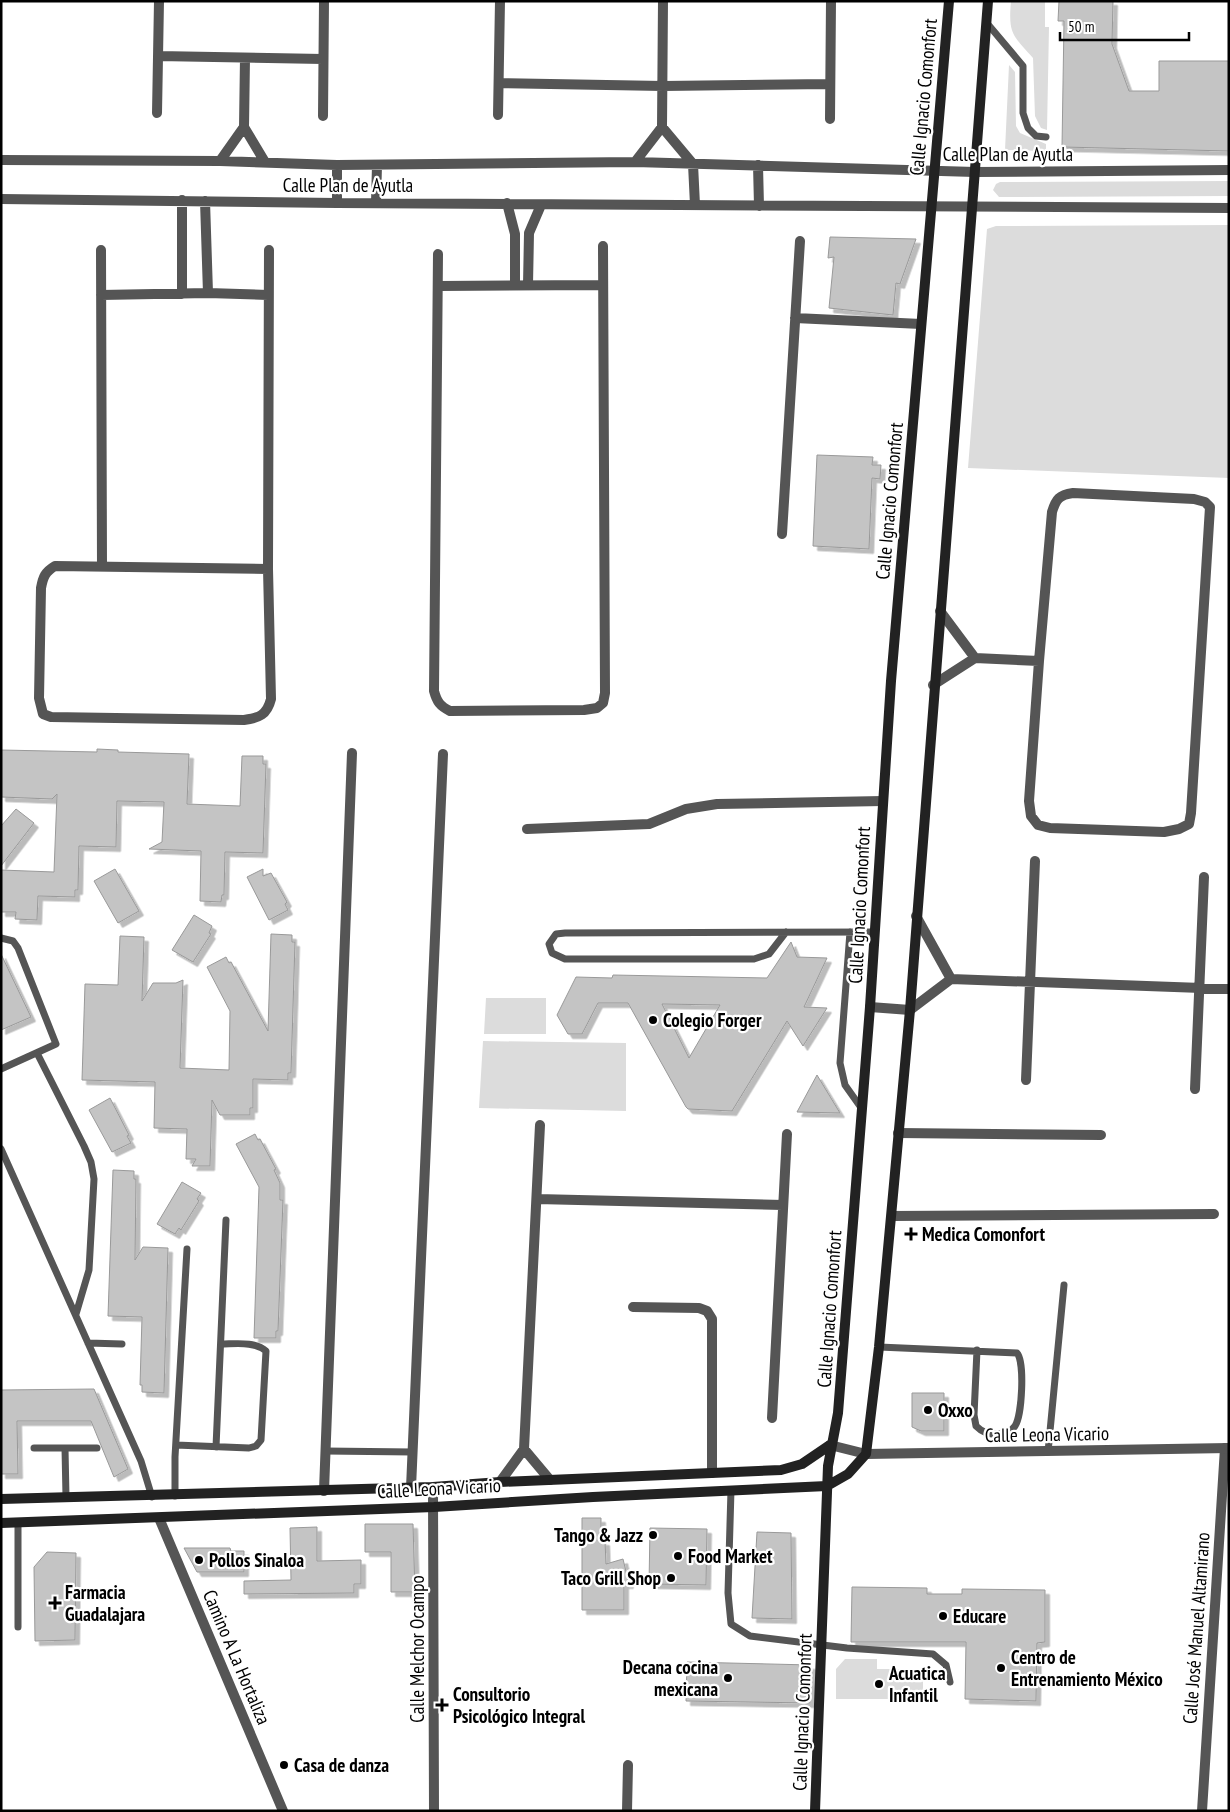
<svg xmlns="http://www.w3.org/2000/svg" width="1230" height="1812" font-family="'PT Sans Narrow',sans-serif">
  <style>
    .green { fill: #dcdcdc }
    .building { fill: #c4c4c4; stroke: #999; fill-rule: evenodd; filter: url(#shadow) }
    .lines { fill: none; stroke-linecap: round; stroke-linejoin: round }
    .service { stroke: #555; stroke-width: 7 }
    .minor { stroke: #555; stroke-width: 10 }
    .tertiary { stroke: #555; stroke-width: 10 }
    .secondary { stroke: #222; stroke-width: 10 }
    .poi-dot { fill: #000; stroke: #fff; stroke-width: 2 }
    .labels { text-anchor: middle; stroke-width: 4.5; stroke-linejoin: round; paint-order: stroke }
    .street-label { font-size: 19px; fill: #000; stroke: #fff }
    .poi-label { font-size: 19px; font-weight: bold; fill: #000; stroke: #fff; text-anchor: start }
  </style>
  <defs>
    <filter id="shadow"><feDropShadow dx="4.5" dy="4.5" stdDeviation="0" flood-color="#0004"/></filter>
  </defs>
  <rect width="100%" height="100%" fill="#fff"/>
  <!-- green -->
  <path class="green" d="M1011 1H1045V27H1049L1047 130 1041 128 1035 116 1033 58C1013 35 1008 35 1011 1Z
    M1009 65 1015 72 1016 126 1020 133 1046 144V151L1005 150Z
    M1229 181V196L999 197 993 190 996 184 1000 182Z
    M1229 225V478L968 468 987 229 996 226Z
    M486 998H546V1034H484Z
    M483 1041 626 1043V1111L479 1108Z
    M845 1659H877V1669H923V1699H836V1669Z"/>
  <!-- building -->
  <path class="building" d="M1059 1H1113L1112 44 1129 91H1159V61H1229V151L1062 147 1064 21H1058Z
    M830 237 916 239 900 284 896 283 893 315 829 308 834 257 828 258Z
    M817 455 873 457 872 465H881L880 479 872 478 869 549 813 546Z
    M97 749 118 750V752L189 754 187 804 240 806 242 756H263V764H266L263 853 225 852 224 895H222L221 902 200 901 201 851 149 849 162 842 164 802 117 801 116 847 79 846 78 890H75V897L38 896 37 920 15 919 16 912H1V870L54 872 57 794 52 799 1 797V750L97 752Z
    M16 809 34 823 1 866V826Z
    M115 869 139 911 118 923 94 881Z
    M263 869V876L271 873 287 902 285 904 288 910 269 920 247 877Z
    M194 915 212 926 209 933 211 934 193 962 172 950Z
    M271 934 292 935V942H295L291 1073H288V1080L253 1079V1108H250V1115H220L212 1100 210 1166H192L196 1159H186L187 1129 154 1128 155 1082 82 1080 85 984 118 985 120 936 144 937 142 1001 153 983H176L183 980 180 1068 229 1070 230 1011 207 967 226 957 229 963 231 962 268 1031Z
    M791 942 797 957 827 958 804 1007 827 1008 803 1046 787 1021 732 1111 688 1109 686 1107 628 1003H598L582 1034H568L557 1015 576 977 612 978 613 975 767 978ZM662 1004 720 1005 689 1058Z
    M1 954 31 1017 1 1030Z
    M817 1075 840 1113 797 1112Z
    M110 1098 129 1135 127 1136 131 1143 112 1152 89 1110Z
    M255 1134 258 1140 260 1139 276 1169 274 1170 280 1183V1200H283L278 1331H276V1338H254L259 1187 236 1144Z
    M113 1170 134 1171V1179H136L135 1260 143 1247 168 1248 164 1393 142 1392V1385H140L142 1317 108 1316Z
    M182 1182 201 1193 197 1199 199 1201 181 1230 179 1228 175 1234 157 1224Z
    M94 1389 128 1469 114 1477 91 1421H17L18 1474H1V1390Z
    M912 1393H944V1431H921L912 1427Z
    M582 1518H601V1541H605L606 1564 623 1559 629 1584H624V1610H582Z
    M365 1524H413L415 1592H391V1552H365Z
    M317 1527V1561L361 1560V1584H354V1593L244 1594V1581L291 1580 290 1528Z
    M650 1528 707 1529 706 1585 649 1584Z
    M757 1532 791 1533 792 1619 752 1618Z
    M184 1548H230L231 1551H244V1572H197Z
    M47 1552 76 1553 75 1640 35 1641 34 1567Z
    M852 1587 927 1588V1594H962V1589L1045 1590V1642L1037 1643 1036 1701 965 1699 966 1642H851Z
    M687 1662 811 1665 810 1703 686 1701Z"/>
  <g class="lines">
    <!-- service -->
    <path class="service" d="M986 22 1023 66V113L1028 128 1036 136 1046 137
      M786 932 769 954 754 959H565L552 953 549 944 556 934 565 933 875 932
      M850 932 840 1063 845 1085 862 1109
      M1 938 13 941 18 948 56 1044 1 1069
      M37 1053 84 1146 91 1162 94 1179 89 1270 76 1314
      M1 1149 141 1461 152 1497
      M88 1343 122 1344
      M879 1347 1017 1353C1025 1362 1022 1416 1015 1426 1010 1433 1005 1433 997 1434 988 1434 983 1433 976 1426L974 1415 977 1350
      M176 1445 249 1448 256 1446 261 1440 266 1351C255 1341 235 1344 221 1344
      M216 1447 226 1220
      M34 1448H65L66 1497
      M65 1448H97
      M325 1451 413 1452
      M1048 1452 1064 1285
      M731 1490 728 1593 731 1624 750 1636 847 1648 933 1654 946 1665 950 1682
      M175 1496V1457L187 1249
      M18 1627V1522"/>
    <!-- minor -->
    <path class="minor" d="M158 56 323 59
      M499 83 663 86 830 84
      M157 113 159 1
      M498 115 500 1
      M323 116 324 1
      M830 119 831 1
      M244 127 265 162
      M662 127 693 164 695 205
      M1 160 220 161 337 165 635 162 975 172 1229 170
      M220 161 244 127 245 58
      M635 162 662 127 663 1
      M758 165 759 206
      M1 199 337 203 1229 208
      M182 200V294
      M205 201 208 293
      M337 203V165
      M376 203 377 165
      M507 203 515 234V285
      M101 250 102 566
      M438 254 434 691C437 702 440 706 450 711L584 710 597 708 603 703 605 693 603 246
      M528 285 529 233 541 205
      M439 286 602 285
      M101 295 208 293 268 295
      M795 318 921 324
      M1073 493 1194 499 1205 502 1210 507 1191 813 1189 824 1179 829 1164 832 1050 828 1038 825 1031 816 1029 801 1039 661 1052 512C1056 499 1059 495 1073 493Z
      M782 534 800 241
      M268 569 55 566C45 572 43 577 41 588L39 698 43 714 51 717 244 720C259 718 267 715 271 699L268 569 269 250
      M940 611 975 658
      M933 685 975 658 1039 661
      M527 829 649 824 686 809 717 804 883 801
      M916 916 951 979
      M870 1007 910 1010 951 979 1229 989
      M1026 1080 1035 861
      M1195 1089 1204 877
      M898 1133 1101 1135
      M537 1199 783 1205
      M892 1216 1214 1214
      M633 1307 699 1308 707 1311 712 1319V1473
      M772 1418 787 1134
      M524 1449 550 1480
      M500 1482 524 1449 540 1125
      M433 1487 434 1811
      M411 1488 443 754
      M324 1491 352 753
      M627 1811 628 1765
      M1202 1811 1225 1448"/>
    <!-- tertiary -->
    <path class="tertiary" d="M830 1445 866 1454 1229 1448
      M159 1518 283 1811"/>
    <!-- secondary -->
    <path class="secondary" d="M1 1499 433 1487 500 1482 781 1470 802 1464 830 1445
      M1 1523 434 1507 593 1497 827 1486 848 1474 866 1454 879 1347 910 1010 988 1
      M815 1811 828 1466 838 1413 870 1007 891 681 949 1"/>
  </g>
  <!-- markers -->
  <g class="poi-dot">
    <circle cx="653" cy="1020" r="5"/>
    <path d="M908.5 1226.5h5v5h5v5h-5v5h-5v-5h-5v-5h5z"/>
    <circle cx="928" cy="1410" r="5"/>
    <circle cx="653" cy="1535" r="5"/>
    <circle cx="678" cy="1556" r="5"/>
    <circle cx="199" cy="1560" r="5"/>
    <circle cx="671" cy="1578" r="5"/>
    <path d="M52.5 1595.5h5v5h5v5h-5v5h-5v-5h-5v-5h5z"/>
    <circle cx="943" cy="1616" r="5"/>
    <circle cx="1001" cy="1668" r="5"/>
    <circle cx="728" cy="1678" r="5"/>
    <circle cx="879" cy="1684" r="5"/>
    <path d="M439.5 1697.5h5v5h5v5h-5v5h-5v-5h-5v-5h5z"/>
    <circle cx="284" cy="1765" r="5"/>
  </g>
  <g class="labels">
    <!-- street labels -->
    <g class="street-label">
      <text transform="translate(923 97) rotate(-85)" y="7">Calle Ignacio Comonfort</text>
      <text x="1008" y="161">Calle Plan de Ayutla</text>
      <text x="348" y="192">Calle Plan de Ayutla</text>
      <text transform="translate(889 501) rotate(-85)" y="7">Calle Ignacio Comonfort</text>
      <text transform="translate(859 905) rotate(-87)" y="7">Calle Ignacio Comonfort</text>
      <text transform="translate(829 1309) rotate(-86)" y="7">Calle Ignacio Comonfort</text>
      <text transform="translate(1047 1434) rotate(-1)" y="7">Calle Leona Vicario</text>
      <text transform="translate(439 1488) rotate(-3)" y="7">Calle Leona Vicario</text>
      <text transform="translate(1196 1628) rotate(-86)" y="7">Calle José Manuel Altamirano</text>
      <text transform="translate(417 1649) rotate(-90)" y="7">Calle Melchor Ocampo</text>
      <text transform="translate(237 1657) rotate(67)" y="7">Camino A La Hortaliza</text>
      <text transform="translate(802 1712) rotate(-88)" y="7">Calle Ignacio Comonfort</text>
    </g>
    <!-- poi labels -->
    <g class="poi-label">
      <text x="663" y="1027">Colegio Forger</text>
      <text x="922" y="1241">Medica Comonfort</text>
      <text x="938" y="1417">Oxxo</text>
      <text x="643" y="1542" text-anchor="end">Tango &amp; Jazz</text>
      <text x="688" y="1563">Food Market</text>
      <text x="209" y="1567">Pollos Sinaloa</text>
      <text x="661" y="1585" text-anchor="end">Taco Grill Shop</text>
      <text x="65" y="1599">Farmacia<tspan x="65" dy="22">Guadalajara</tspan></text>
      <text x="953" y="1623">Educare</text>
      <text x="1011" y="1664">Centro de<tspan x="1011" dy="22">Entrenamiento México</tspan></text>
      <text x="718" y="1674" text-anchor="end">Decana cocina<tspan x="718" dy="22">mexicana</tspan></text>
      <text x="889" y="1680">Acuatica<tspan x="889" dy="22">Infantil</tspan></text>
      <text x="453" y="1701">Consultorio<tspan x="453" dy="22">Psicológico Integral</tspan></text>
      <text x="294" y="1772">Casa de danza</text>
    </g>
  </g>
  <!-- border -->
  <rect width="1230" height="1812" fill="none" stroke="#000000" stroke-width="5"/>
  <!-- scale -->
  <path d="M1060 32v8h129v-8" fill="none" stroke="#000000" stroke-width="2.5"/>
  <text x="1068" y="32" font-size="15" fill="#000000" stroke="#ffffff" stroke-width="4" paint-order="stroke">50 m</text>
</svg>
